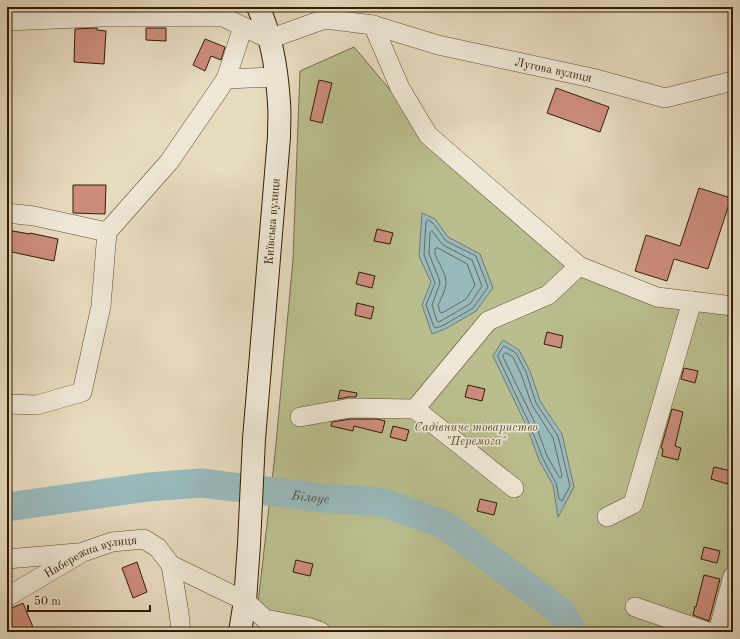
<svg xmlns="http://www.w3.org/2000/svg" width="740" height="639" font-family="'Old Standard TT',serif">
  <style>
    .green { fill: #babe8e; stroke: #766d48 }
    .water { fill: #99b9bb; stroke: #707a71 }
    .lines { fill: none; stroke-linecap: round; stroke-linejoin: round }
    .shore { stroke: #666a5e; stroke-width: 1 }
    .river { stroke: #99b9bb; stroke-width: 29 }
    .building { fill: #cd8d7d; stroke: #321c01 }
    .street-casing { stroke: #5f4c31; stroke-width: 20 }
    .secondary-casing { stroke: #321c01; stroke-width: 24 }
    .street { stroke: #efe8d6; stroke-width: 19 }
    .secondary { stroke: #efe8d6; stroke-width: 22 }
    .labels { text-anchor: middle; stroke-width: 3; stroke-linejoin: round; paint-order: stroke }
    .street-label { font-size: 12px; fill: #321c01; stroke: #efe8d6 }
    .park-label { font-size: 12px; font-style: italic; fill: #5b4d2b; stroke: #efe8d6 }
    .water-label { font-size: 13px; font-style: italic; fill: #514b39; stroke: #efe8d6 }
  </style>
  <rect width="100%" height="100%" fill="#e7dbc0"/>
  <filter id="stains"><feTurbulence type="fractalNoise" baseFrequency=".005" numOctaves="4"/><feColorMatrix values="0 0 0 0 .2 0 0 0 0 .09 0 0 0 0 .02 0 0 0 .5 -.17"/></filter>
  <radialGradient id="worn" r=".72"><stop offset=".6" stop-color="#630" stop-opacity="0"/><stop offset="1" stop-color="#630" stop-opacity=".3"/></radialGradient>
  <!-- green -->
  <path class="green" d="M354 47 428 135 614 288 733 301V632H335L257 612 275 454 293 259 300 71Z"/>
  <!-- water -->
  <path class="water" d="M422 213 435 219 448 237 480 254 493 288 476 311 445 329 432 334 422 305 431 282 419 256Z
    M503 340 519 350 530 371 540 401 562 434 574 487 558 517 553 485 539 460 527 427 493 356Z"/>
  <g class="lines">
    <!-- shore -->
    <path class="shore" d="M428 220 433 223 446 241 476 256 488 287 473 308 444 325 436 328 434 327 426 305 435 283 424 255 426 222Z
      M432 231 443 245 472 260 482 286 470 304 439 322 437 321 432 305 440 283 439 279 429 254 430 233Z
      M436 248H438L467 264 475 285 466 299 442 313 440 312 438 305C441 299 445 291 446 284 447 275 438 262 435 254V249Z
      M504 346 516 353 526 372 536 403 558 436 570 486 562 501 559 499 556 483 543 459 530 425 498 357V355Z
      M506 353 513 357 521 374 532 405 553 438 562 475 561 478 559 477 547 456 535 423 503 357V355Z"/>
    <!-- river -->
    <path class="river" id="s1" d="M7 507 148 487 202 483 322 498 382 502 445 525 560 611 573 632"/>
  </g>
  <!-- building -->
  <path class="building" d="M97 28V30L106 31 104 64 74 62 75 29Z
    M146 28H166V41L146 40Z
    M205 39 225 47 221 60 211 56 205 71 193 65Z
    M319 80 332 83 322 123 310 120Z
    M556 88 609 107 600 132 547 113Z
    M73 185H106L105 214 73 213Z
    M699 188 731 198 708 269 674 259 667 281 635 271 646 235 680 246Z
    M377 229 393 233 390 244 374 241Z
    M7 230 30 234V233L58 239 54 261 7 251Z
    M359 272 375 276 372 288 356 284Z
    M357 303 374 307 371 319 355 315Z
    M547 332 563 336 561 348 544 344Z
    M684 368 698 371 695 383 681 379Z
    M468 385 485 389 482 401 465 397Z
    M340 390 357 393 356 397H348L338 399Z
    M672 409 683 412 675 446 681 448 678 460 662 456 663 449 661 448Z
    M351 419H377L385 421 382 433 354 426 353 431 331 426 332 422Z
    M393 426 409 430 406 441 390 437Z
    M714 467 731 471 728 484 711 479Z
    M480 499 497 503 494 515 477 511Z
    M704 547 720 551 717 563 701 559Z
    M296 560 313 564 310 576 293 572Z
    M137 562 147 592 133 598 122 568Z
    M704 575 720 579 709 621 693 615 695 606 696 607Z
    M23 603 35 632H7V610Z"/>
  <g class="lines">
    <defs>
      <g id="street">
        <path d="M7 21 102 17H223L269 39 325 19 373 25 400 88 428 135 579 266 657 297 733 306"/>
        <path id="s2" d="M373 25 438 45 592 78 665 98 733 81"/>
        <path d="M226 79 243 27"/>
        <path d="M7 213 34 216 107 232"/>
        <path d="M7 404 37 405 82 392 101 306 107 232 169 162 226 79 276 77"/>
        <path d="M415 409 514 488"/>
        <path d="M300 417 350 408 415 409 488 321 548 295 579 266"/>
        <path d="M607 517 633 504 692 301"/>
        <path d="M7 559 77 553"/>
        <path d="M171 565 179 613 181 632"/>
        <path id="s3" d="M7 597 83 552 112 542 144 539 158 548 171 565 245 601 265 619 307 627 321 632"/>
        <path d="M635 607 708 632"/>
        <path d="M718 632 733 576"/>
      </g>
      <g id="secondary">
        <path id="s4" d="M240 632 245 601 249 544 254 439 279 137C279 126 280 114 279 103 277 71 272 36 258 7"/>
      </g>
    </defs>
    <!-- street casing -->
    <use href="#street" class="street-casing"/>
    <!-- secondary casing -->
    <use href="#secondary" class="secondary-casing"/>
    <!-- street -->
    <use href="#street" class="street"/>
    <!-- secondary -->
    <use href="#secondary" class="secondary"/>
  </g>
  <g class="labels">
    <!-- street labels -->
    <g class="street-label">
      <text dy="4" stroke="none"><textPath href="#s2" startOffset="186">Лугова вулиця</textPath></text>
      <text dy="4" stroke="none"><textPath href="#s4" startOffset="412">Київська вулиця</textPath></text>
      <text dy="4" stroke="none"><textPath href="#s3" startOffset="94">Набережна вулиця</textPath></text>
    </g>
    <!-- park labels -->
    <g class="park-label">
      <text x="476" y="431">Садівниче товариство<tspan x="476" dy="14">"Перемога"</tspan></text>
    </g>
    <!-- water labels -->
    <g class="water-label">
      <text dy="5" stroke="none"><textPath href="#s1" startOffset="306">Білоус</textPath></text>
    </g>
  </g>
  <!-- margin -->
  <rect width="740" height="639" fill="none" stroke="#e7dbc0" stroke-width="24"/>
  <rect x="8" y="8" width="724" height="623" fill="none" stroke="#321c01" stroke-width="2"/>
  <rect x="12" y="12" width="716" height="615" fill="none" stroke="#321c01"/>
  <!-- scale -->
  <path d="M28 605v6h122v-6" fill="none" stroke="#321c01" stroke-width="2"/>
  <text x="34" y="605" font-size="12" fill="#321c01" stroke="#efe8d6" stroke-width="3" paint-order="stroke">50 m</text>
  <rect width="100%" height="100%" filter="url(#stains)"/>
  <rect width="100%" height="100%" fill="url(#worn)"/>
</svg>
